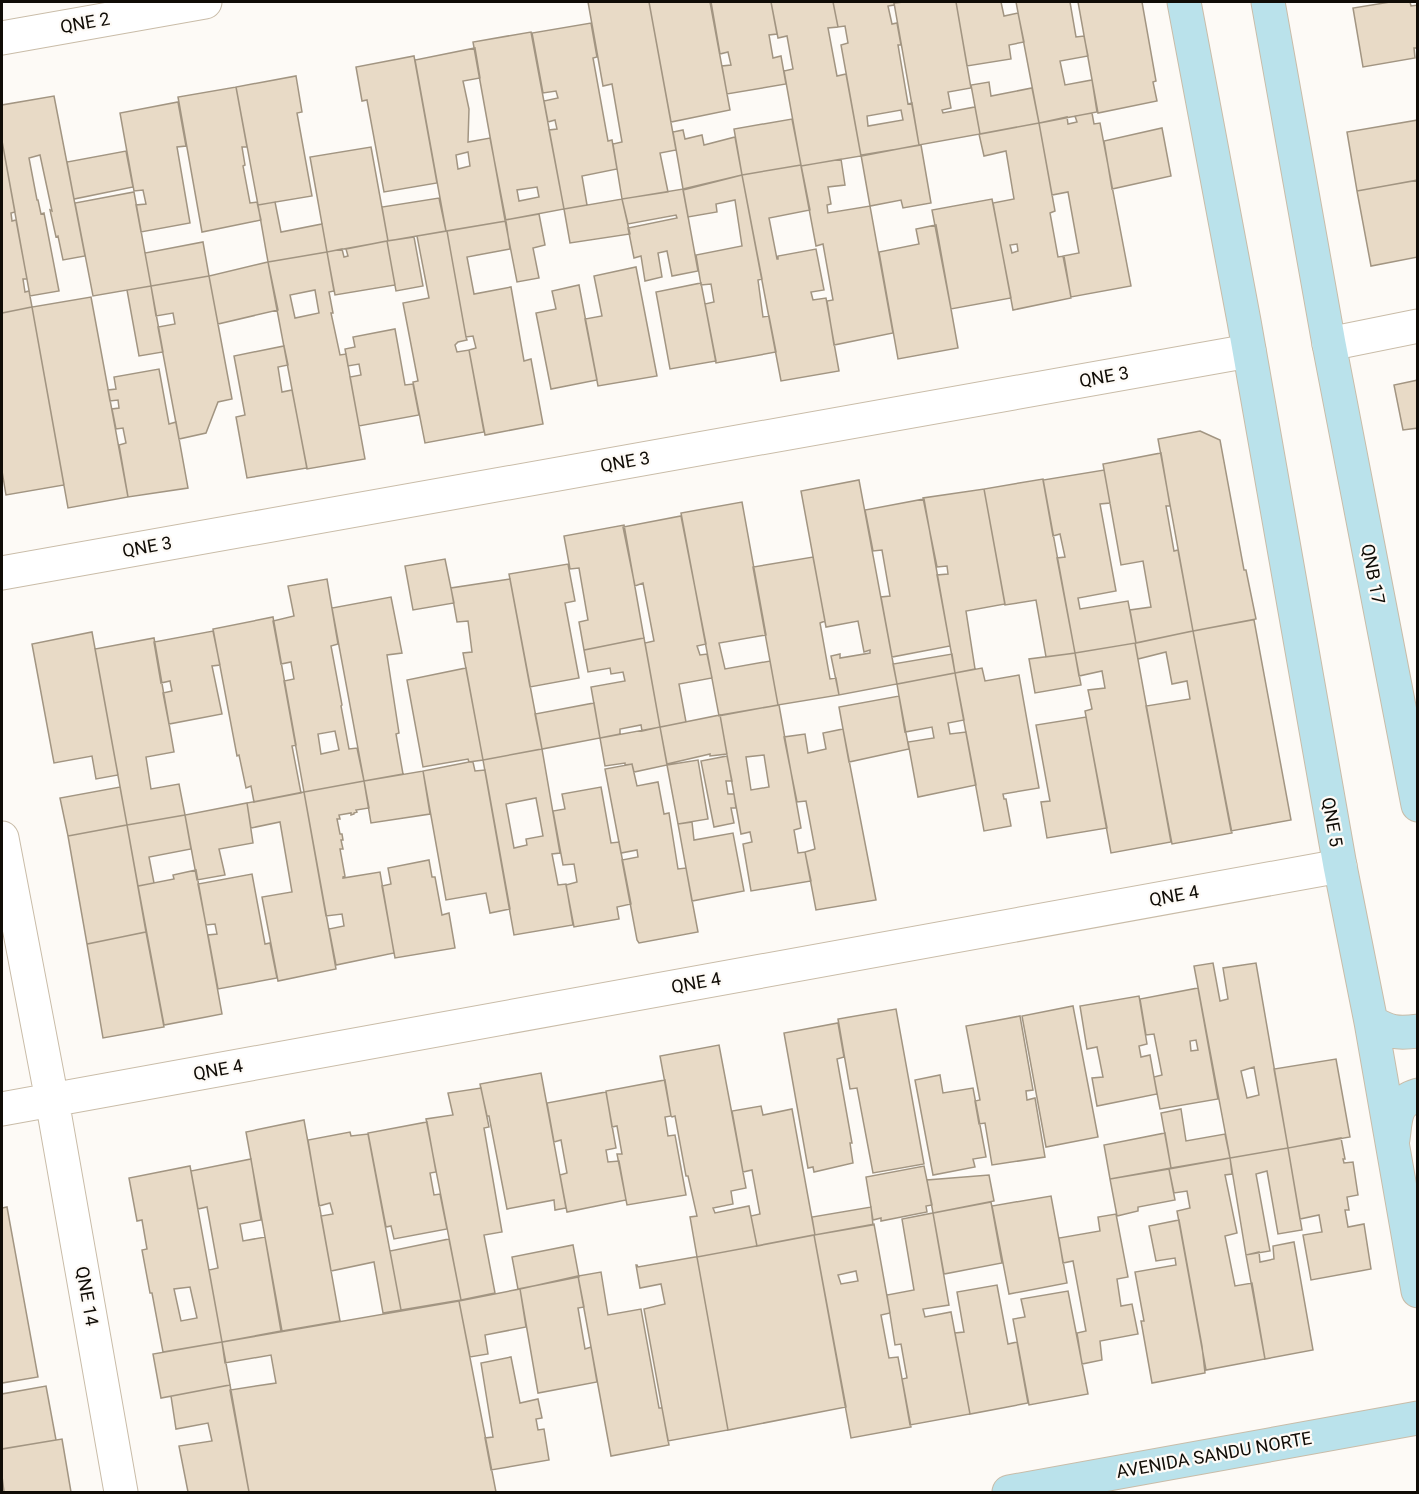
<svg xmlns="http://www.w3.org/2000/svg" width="1419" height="1494" font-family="Roboto,sans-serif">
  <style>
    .building { fill: #e8dac6; stroke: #a29582; stroke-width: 1.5; fill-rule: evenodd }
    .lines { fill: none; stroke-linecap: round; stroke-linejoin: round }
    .street-casing { stroke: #c9bca8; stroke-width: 35 }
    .secondary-casing { stroke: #c9bca8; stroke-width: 35 }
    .street { stroke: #fff; stroke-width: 33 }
    .secondary { stroke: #bae2eb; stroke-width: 33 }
    .labels { text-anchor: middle; stroke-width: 4.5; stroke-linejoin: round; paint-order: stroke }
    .street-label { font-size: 18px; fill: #100c06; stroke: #fdfaf6 }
  </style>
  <rect width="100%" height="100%" fill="#fdfaf6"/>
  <!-- building -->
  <path class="building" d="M588 2H649L676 150 660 153 668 192 622 199 613 144 622 142 612 84 603 86Z
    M649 2H710L730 110 671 122Z
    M711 2H771L777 34 769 35 773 58 781 56 786 84 727 94 722 66 731 65 728 52 720 54Z
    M771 2H833L838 27 828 28 837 76 846 74 861 156 801 166 784 71 793 69 787 36 778 38Z
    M833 2H894V5L888 6 892 24 897 23 901 45H898L908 104 912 103 919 145 861 156 841 45 848 43 845 26 838 27ZM901 110 903 120 868 126 867 116Z
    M904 2H956L971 88 948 92 951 108 942 110 943 113 975 107 980 134 919 145 894 3Z
    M956 2H1001L1004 16 1018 13 1024 42 1009 45 1011 59 967 66Z
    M1016 2H1070L1076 37 1084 36 1088 56 1060 61 1065 85 1092 80 1097 112 1039 123Z
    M1078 2H1142L1156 81 1153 82 1157 101 1098 113Z
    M1390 2H1410L1411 6 1418 5V48H1414L1415 58 1363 67 1353 8Z
    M591 23 597 57 593 58 608 141 612 140 617 169 582 176 587 205 564 209 549 130 557 129 555 120 548 122 544 101 558 98 556 91 543 93 532 33Z
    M531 32 564 209 505 220 473 42ZM537 187 539 197 519 201 517 190Z
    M475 48 480 78 463 81 469 109 468 142 490 138 506 221 446 231 415 60ZM468 152 470 166 458 169 456 155Z
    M414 56 437 183 384 192 367 100 362 101 356 67Z
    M296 76 302 112 297 113 312 196 258 205 236 87Z
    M989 82 991 96 1032 88 1039 123 980 134 971 85Z
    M236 87 247 147H242L245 165 243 166 250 203 257 202 261 220 202 232 178 97Z
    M54 96 85 256 63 260 58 236 56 237 50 210 52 211 40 155 29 158 37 200H38L41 214 44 213 59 291 30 296 2 141V105Z
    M178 102 186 146 177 147 190 223 141 232 136 205 146 204 143 190 134 191 120 113Z
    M1092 113 1094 124 1100 123 1131 286 1071 297 1063 256 1079 253 1068 192 1052 195 1039 123 1067 117 1068 124 1077 122 1075 116Z
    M792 119 801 165 742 175 734 129Z
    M1418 120V180L1357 191 1347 132Z
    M1039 123 1055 211 1050 213 1058 257 1064 256 1071 298 1013 310 993 203 1014 199 1006 151 984 156 979 134ZM1017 244 1018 251 1012 253 1010 245Z
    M1162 128 1171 176 1112 189 1104 141Z
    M683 130 685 139 702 135 704 145 735 137 742 175 683 189 673 132Z
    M2 141 15 212 11 213 12 221 16 220 27 279H23L25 292 29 291 32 307 2 313Z
    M921 145 931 203 903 208 901 200 870 206 861 155Z
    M371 147 388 241 327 252 310 157Z
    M126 151 133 187 74 199 67 162Z
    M841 159 845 185 828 187 831 204 827 205 828 213 870 206 893 333 834 345 827 301 833 300 823 244 816 246 801 166Z
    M801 165 810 210 769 218 777 259H778V256L816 249 824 290 811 292 813 300 826 298 839 371 781 381 742 175Z
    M742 175 762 279 758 280 763 317 769 316 776 352 716 363 705 304 714 302 711 284 701 285 696 255 742 246 735 200 716 204 717 212 688 217 683 190Z
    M1418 180V257L1371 266 1357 191Z
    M683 189 698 271 672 276 667 251 658 253 662 277 645 281 641 256 634 258 628 228 677 218 676 215 628 224 622 199Z
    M134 192 151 286 93 296 75 203Z
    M439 198 446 231 388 241 382 207Z
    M622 199 630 234 570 243 564 209Z
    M992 199 1011 298 951 309 932 210Z
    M275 202 281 232 322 224 327 252 268 262 258 205Z
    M539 214 545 245 533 248 539 278 517 282 505 220Z
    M506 221 510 249 467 257 474 294 511 287 524 361 531 359 543 424 485 435 469 350 476 348 473 336 466 337 447 231Z
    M936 225 958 348 898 359 879 252 919 244 916 229Z
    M447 231 466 337 467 340 458 342 455 345 457 352 469 350 484 432 425 443 413 382 418 381 403 303 429 298 417 236Z
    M414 237 423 286 396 291 387 241Z
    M387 241 395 285 335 295 327 252 342 249 344 257 348 256 346 249Z
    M203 242 209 276 151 286 145 253Z
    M327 252 334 291 329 292 333 313H331L340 355 346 354 365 459 307 469 268 262ZM315 290 319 313 295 318 290 295Z
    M268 262 278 310 218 324 209 276Z
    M636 267 657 376 598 386 585 319 602 316 594 276Z
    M209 276 232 399 218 402 206 433 179 439 158 327 175 324 173 313 156 316 151 286Z
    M701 283 716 361 670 369 656 292Z
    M579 285 597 380 551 389 536 313 556 309 552 291Z
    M151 286 163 352 139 356 127 290Z
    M91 297 128 497 68 508 32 307Z
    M32 307 64 485 6 495 2 471V313Z
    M395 329 405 385 413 384 419 415 359 426 350 377 361 375 359 364 348 366 345 349 355 347 353 337Z
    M284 346 288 365 278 367 282 392 292 390 307 468 247 478 236 417 245 415 234 356Z
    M159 369 169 424 176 422 188 488 128 497 119 445 126 443 123 428 116 429 112 409 119 408 118 400 110 401 108 390 116 389 114 377Z
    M1418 380V428L1403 430 1394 385Z
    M1200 431 1220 440 1244 570H1246L1256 619 1193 631 1158 439Z
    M1161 453 1170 506H1166L1174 551 1178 550 1193 631 1136 643 1130 610 1151 607 1143 561 1121 565 1103 464Z
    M1104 470 1110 503 1100 504 1116 591 1078 598 1080 609 1128 601 1136 643 1075 653 1057 558 1065 557 1060 534 1053 536 1043 480Z
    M1043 479 1075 653 1046 657 1036 600 1005 605 984 489Z
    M859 480 897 684 839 695 831 656 840 654V658L870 653V650L864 652 858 621 826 627 801 491Z
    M984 489 1005 604 966 611 975 669 955 673 937 575 948 574 947 566 937 567 923 498Z
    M924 499 950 646 892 657 881 597 890 596 882 550 873 551 865 510Z
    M742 502 766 635 719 643 725 669 770 661 778 705 719 716 681 513Z
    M681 516 706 644 697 646 700 655 707 654 712 678 679 684 686 722 660 727 645 643 654 641 643 583 635 586 623 527Z
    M624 525 644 638 584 650 579 622 588 620 579 568 570 569 564 536Z
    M813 557 825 621 820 623 830 679 836 678 839 695 778 705 753 567Z
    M445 559 454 603 413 610 405 566Z
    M568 564 575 601 565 603 579 678 530 687 509 574Z
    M327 579 338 644 331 646 342 705 341 706 349 749 357 748 364 781 304 792 284 681 294 679 291 662 281 664 273 621 294 616 288 586ZM335 731 339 750 321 754 318 734Z
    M510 579 542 749 483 760 463 653 472 652 468 621 457 622 451 588Z
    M391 597 402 653 387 655 399 733 396 734 403 774 364 781 332 608Z
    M273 617 296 745 292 746 301 793 254 802 251 786 246 788 239 755 237 756 213 629Z
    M1252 620H1254L1291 820 1231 831 1193 631Z
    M213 631 220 665 212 666 222 714 169 724 163 693 172 691 170 681 161 683 154 642Z
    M1193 631 1232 833 1172 844 1146 706 1190 699 1187 681 1172 684 1166 652 1138 659 1135 643Z
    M92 632 118 775 96 779 92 756 54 763 32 644Z
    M154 638 174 752 146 757 151 789 179 784 185 815 127 825 95 649Z
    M644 638 660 727 642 731 641 725 620 729V734L600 738 591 687 625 681 623 672 611 674 610 668 588 672 584 650Z
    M1135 643 1171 842 1111 853 1085 711 1092 709 1088 690 1105 688 1102 671 1079 676 1075 653Z
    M1075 653 1081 685 1035 693 1029 659Z
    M952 654 955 673 897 684 893 664Z
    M466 668 483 760 469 762 468 759 423 767 407 680Z
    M982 668 985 681 1019 675 1039 788 1003 794 1004 799H1006L1011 826 984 831 955 673Z
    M955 673 964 720 948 723 950 734 966 732 976 785 918 797 908 742 934 738 932 727 905 732 897 684Z
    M899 696 909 749 849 762 839 707Z
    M594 703 600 738 542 749 535 714Z
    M779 705 801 828 794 830 798 853 805 852 811 881 751 891 743 844 752 842 750 832 741 834 720 715ZM764 755 769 787 751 790 746 757Z
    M720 715 727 754 710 756V754L667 764 660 727Z
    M1086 717 1107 828 1047 838 1041 802 1050 801 1036 725Z
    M660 727 667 765 634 772 632 764 625 765V763L605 766 600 738Z
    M843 729 876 900 816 910 805 852 815 849 806 801 797 802 784 737 805 734 808 753 826 749 823 733Z
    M542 749 560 853 552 854 558 885 566 884 573 925 514 935 483 760ZM536 798 543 836 526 839 527 845 514 848 506 804Z
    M727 756 732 781H726L728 794H734L736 808H731L734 823 714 827 701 761Z
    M698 760 708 819 678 824 667 765Z
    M469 762H473L475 771 485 770 510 909 490 913 486 893 446 900 423 771Z
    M632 764 637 786 658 782 664 814 669 813 678 869 686 868 698 932 639 943 637 940 622 860 638 857 637 850 621 853 605 769Z
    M423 771 430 814 371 823 364 781Z
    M364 781 369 808 356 810 357 812 354 813V814L351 815V813L339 815 340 819H337L340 834H342L343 840H341L343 849H340L345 876 343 877V878L380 872 394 953 336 965 329 929 344 926 342 914 326 916 304 792Z
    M120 787 127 825 68 836 60 798Z
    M601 787 611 843 619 842 631 904 617 907 619 919 574 927 566 885 577 882 574 864 563 865 553 811 565 809 562 794Z
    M304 792 336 969 278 981 262 897 292 892 280 822 251 828 247 803Z
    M247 803 253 843 219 849 225 875 197 880 185 815Z
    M185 815 191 849 149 857 154 883 138 886 127 825Z
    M692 822 694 840 733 833 744 891 692 901 678 824Z
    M127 825 146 932 87 944 68 836Z
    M429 860 432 877H435L442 915 449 913 455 948 395 958 382 886 391 884 388 868Z
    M196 870 222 1014 164 1025 138 886 174 879 173 875Z
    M252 874 265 944 270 943 277 978 218 989 208 935 217 934 215 924 206 925 198 884Z
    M146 932 164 1027 103 1038 87 944Z
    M1213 963 1220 1001 1228 999 1223 968 1256 963 1288 1148 1230 1158 1194 966ZM1254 1067 1259 1095 1247 1098 1241 1071Z
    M1198 988 1218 1099 1160 1109 1154 1077 1162 1075 1154 1034 1146 1035 1140 999ZM1196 1040 1198 1050 1191 1051 1190 1041Z
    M1139 996 1147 1044 1139 1046 1141 1057 1150 1055 1157 1094 1097 1106 1092 1078 1103 1077 1097 1047 1087 1049 1080 1006Z
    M1073 1006 1098 1137 1046 1147 1022 1016Z
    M896 1009 924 1164 873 1173 857 1088 850 1089 838 1019Z
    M1020 1016 1033 1090 1026 1091 1027 1100 1035 1098 1045 1157 992 1165 985 1123 979 1124 975 1101 980 1100 966 1026Z
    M838 1023 844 1057 837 1059 852 1143H850L853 1163 814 1172 813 1167 808 1168 784 1033Z
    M719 1045 746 1188 731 1191 733 1204 713 1208 715 1213 749 1206 757 1246 697 1257 690 1217 697 1216 688 1176H686L675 1116 672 1117 671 1116 660 1056Z
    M1336 1059 1350 1137 1288 1148 1274 1069Z
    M541 1073 566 1208 555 1210 554 1200 507 1209 489 1116H487L480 1084Z
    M940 1075 943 1093 973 1088 986 1157 973 1159 975 1167 933 1175 915 1080Z
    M665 1080 671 1116 665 1117 668 1136 675 1135 686 1195 627 1205 617 1154H622L617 1126 612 1127 606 1091Z
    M481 1088 489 1127 484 1128 502 1232 484 1235 495 1293 461 1300 426 1119 453 1115 448 1093Z
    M606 1092 616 1148 606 1150 608 1162 619 1161 626 1200 567 1212 560 1175 567 1173 561 1140 554 1142 547 1103Z
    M761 1106 763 1115 792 1109 815 1235 757 1246 751 1216 760 1214 752 1170 743 1172 732 1111Z
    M1181 1109 1186 1141 1225 1134 1230 1158 1171 1168 1161 1113Z
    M304 1120 340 1321 282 1331 246 1132Z
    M427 1122 436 1172 430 1173 434 1195 440 1194 447 1229 394 1239 391 1226 386 1227 368 1133Z
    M350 1132 351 1136 368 1134 401 1310 383 1313 374 1262 331 1271 321 1216 333 1214 330 1203 319 1206 308 1140Z
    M1165 1133 1171 1168 1110 1179 1104 1145Z
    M1341 1138 1345 1159H1343L1344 1163 1353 1162 1358 1195 1347 1197 1349 1210H1345L1348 1227 1364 1224 1371 1269 1311 1280 1303 1235 1322 1232 1319 1215 1300 1219 1288 1148Z
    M1288 1148 1302 1230 1278 1234 1267 1171 1256 1174 1270 1251 1246 1255 1230 1158Z
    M1230 1158 1232 1174 1225 1175 1237 1233 1225 1236 1235 1286 1252 1283 1265 1359 1206 1370 1177 1211 1190 1208 1187 1191 1174 1193 1169 1169Z
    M251 1159 261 1220 240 1224 243 1241 265 1237 281 1331 222 1342 209 1270 218 1268 207 1207 198 1209 191 1171Z
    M190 1166 222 1342 163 1352 152 1293H150L142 1250 147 1249 142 1220 137 1221 129 1178ZM190 1287 197 1318 181 1321 174 1289Z
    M924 1166 932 1205 926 1206 927 1212 881 1221V1218L873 1220 866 1177Z
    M1169 1169 1175 1200 1138 1207V1211L1117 1216 1110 1179Z
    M989 1175 994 1201 933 1213 927 1180Z
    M1051 1196 1067 1283 1009 1294 992 1206Z
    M991 1202 1002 1263 944 1274 933 1213Z
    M7 1207 38 1377 2 1383V1208Z
    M871 1207 873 1225 815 1235 812 1217Z
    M933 1213 949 1305 923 1309 925 1317 951 1312 970 1414 910 1425 902 1379 907 1378 901 1344 895 1345 887 1295 914 1290 902 1219Z
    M1116 1214 1128 1277 1117 1279 1121 1306 1132 1304 1138 1334 1100 1341 1102 1360 1082 1364 1077 1333 1086 1331 1073 1261 1063 1263 1059 1238 1100 1231 1098 1217Z
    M1179 1220 1202 1346 1205 1373 1152 1383 1141 1321H1144L1135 1272 1176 1265 1175 1258 1156 1261 1149 1226Z
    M874 1224 890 1313 881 1315 889 1358 898 1357 911 1427 851 1438 814 1235ZM856 1271 858 1281 841 1284 838 1275Z
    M814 1235 846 1407 728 1430 697 1257Z
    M449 1239 461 1300 401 1310 390 1251Z
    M1294 1242 1313 1350 1265 1359 1246 1255 1259 1252 1260 1262 1274 1259 1273 1246Z
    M573 1245 579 1277 518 1289 512 1257Z
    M695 1257H697L728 1430 668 1441 644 1309 665 1304 661 1284 640 1288 636 1265H637L638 1267Z
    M601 1272 608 1315 641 1309 659 1408H662L669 1445 611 1456 578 1276Z
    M578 1276 584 1307 578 1308 585 1349 591 1347 597 1382 538 1393 520 1289Z
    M997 1285 1008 1344 1017 1342 1028 1403 970 1414 955 1333 964 1332 957 1292Z
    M520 1289 526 1327 485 1335 488 1354 470 1357 459 1301Z
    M1068 1291 1088 1394 1029 1405 1013 1319 1025 1317 1021 1299Z
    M459 1301 496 1492H249L230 1390 276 1383 271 1355 225 1363 222 1342Z
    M222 1342 230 1385 161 1398 153 1354Z
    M511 1357 520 1403 538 1399 542 1418 536 1419 538 1430 544 1429 549 1460 491 1470 485 1438 493 1437 481 1363Z
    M230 1385 249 1492H188L179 1446 212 1441 208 1423 176 1429 171 1396Z
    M46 1386 56 1440 2 1449V1394Z
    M62 1439 71 1492H4L2 1476V1449Z"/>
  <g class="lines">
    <defs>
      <path id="street" d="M2 38 205 2
        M1329 344 1418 326
        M2 573 1249 351
        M2 838 52 1100 121 1492
        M2 1109 1340 866"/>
      <path id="secondary" d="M1184 2 1244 321 1340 866 1371 1022 1418 1291
        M1268 2 1329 344 1418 805
        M1371 1022C1389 1032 1396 1034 1418 1031
        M1393 1139C1396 1118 1394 1102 1418 1095
        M1009 1492 1418 1418"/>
    </defs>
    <!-- street casing -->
    <use href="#street" class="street-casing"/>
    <!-- secondary casing -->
    <use href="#secondary" class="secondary-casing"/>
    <!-- street -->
    <use href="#street" class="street"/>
    <!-- secondary -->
    <use href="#secondary" class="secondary"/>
  </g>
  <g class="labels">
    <!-- street labels -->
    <g class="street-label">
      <text transform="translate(85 23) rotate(-10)" y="6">QNE 2</text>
      <text transform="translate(1104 377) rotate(-10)" y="6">QNE 3</text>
      <text transform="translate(625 462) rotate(-10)" y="6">QNE 3</text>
      <text transform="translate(147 547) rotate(-10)" y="6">QNE 3</text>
      <text transform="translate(1373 574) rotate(79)" y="6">QNB 17</text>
      <text transform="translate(1332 822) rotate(80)" y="6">QNE 5</text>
      <text transform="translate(1174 896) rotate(-10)" y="6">QNE 4</text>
      <text transform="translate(696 983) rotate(-10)" y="6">QNE 4</text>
      <text transform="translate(218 1070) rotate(-10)" y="6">QNE 4</text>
      <text transform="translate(87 1296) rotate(80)" y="6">QNE 14</text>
      <text transform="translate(1214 1455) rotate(-10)" y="6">AVENIDA SANDU NORTE</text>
    </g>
  </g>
  <!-- border -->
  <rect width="1419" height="1494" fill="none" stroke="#100c06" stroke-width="6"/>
</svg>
